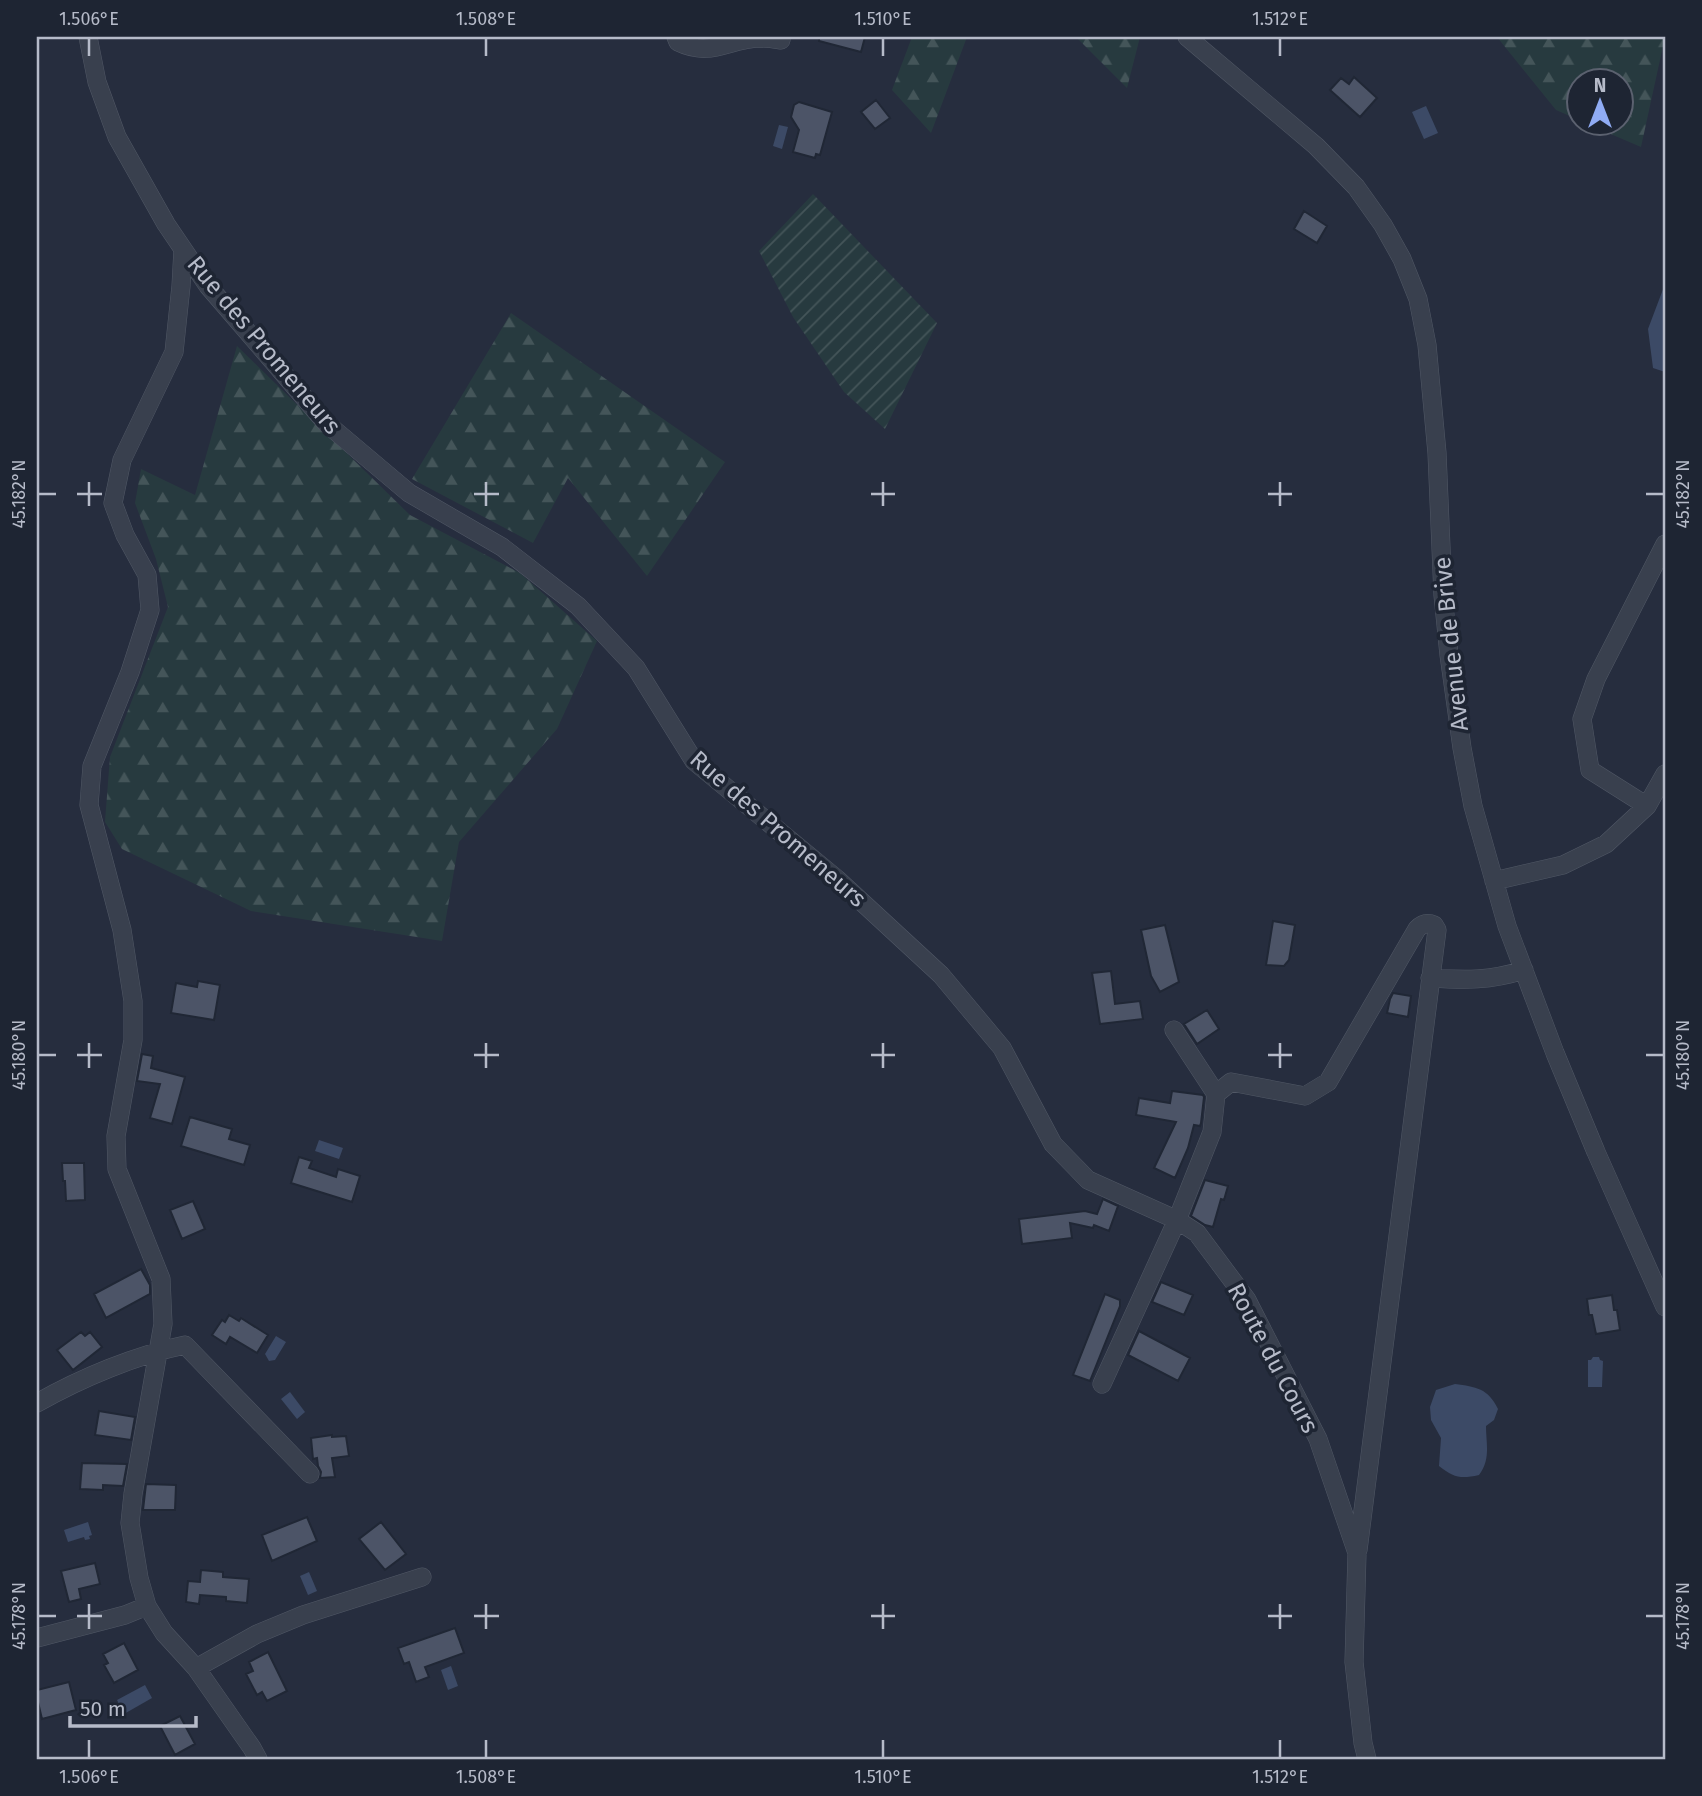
<svg xmlns="http://www.w3.org/2000/svg" width="1702" height="1796" font-family="'Fira Sans',sans-serif">
  <style>
    .forest { fill: url(#forest-firs) }
    .garden { fill: url(#garden-furrows) }
    .water { fill: #3c4a66 }
    .building { fill: #4c5467; stroke: #202735; stroke-width: 2 }
    .lines { fill: none; stroke-linecap: round; stroke-linejoin: round }
    .minor-casing { stroke: #515866; stroke-width: 19 }
    .minor { stroke: #39404e; stroke-width: 18 }
    .ticks { fill: none; stroke: #b6bbc9; stroke-width: 2.5 }
    .labels { text-anchor: middle; stroke-width: 7; stroke-linejoin: round; paint-order: stroke }
    .street-label { font-size: 24px; fill: #b6bbc9; stroke: #1e2533 }
    .neatline { fill: none; stroke: #b6bbc9; stroke-width: 2.5 }
    .ticks-label { font-size: 18px; text-anchor: middle; fill: #b6bbc9 }
  </style>
  <defs>
    <pattern id="forest-firs" width="22" height="20" patternUnits="userSpaceOnUse" patternTransform="scale(1.75)"><rect width="22" height="20" fill="#273a3f"/><path d="M5 1l3.5 6h-7zM16 11l3.5 6h-7z" fill="#445559"/></pattern>
    <pattern id="garden-furrows" width="10" height="10" patternUnits="userSpaceOnUse" patternTransform="scale(1.75)"><rect width="10" height="10" fill="#273a3f"/><path d="M-1 1l2-2M0 10L10 0M9 11l2-2" fill="none" stroke="#445559"/></pattern>
  </defs>
  <rect width="100%" height="100%" fill="#262d3e"/>
  <!-- forest -->
  <path class="forest" d="M912 37H967L931 133 892 90Z
    M1076 37H1140L1127 88Z
    M1497 37H1665L1641 147 1585 123 1622 122V80H1580L1579 120 1556 110Z
    M511 313 725 462 647 576 568 478 533 543 412 479Z
    M237 346 410 515 520 573 597 641 557 729 459 842 442 941 251 911 122 849 105 822 110 757 168 607 156 559 135 503 141 469 195 495Z"/>
  <!-- garden -->
  <path class="garden" d="M813 194 937 323 885 429 844 392 793 317 759 251Z"/>
  <!-- water -->
  <path class="water" d="M1426 106 1438 133 1424 139 1412 112Z
    M779 125 788 127 782 149 773 146Z
    M1665 284V372L1653 368 1648 329Z
    M319 1140 343 1148 339 1159 315 1151Z
    M276 1336 286 1342 275 1360 269 1361 265 1354Z
    M1593 1357H1599L1600 1360 1603 1361 1602 1387H1588V1360H1591Z
    M1455 1384C1476 1387 1488 1388 1498 1409L1494 1420 1486 1426C1486 1444 1491 1459 1479 1475 1461 1479 1454 1478 1439 1466L1441 1438 1431 1420 1430 1407 1436 1390Z
    M290 1392 305 1412 297 1419 281 1399Z
    M88 1522 92 1535 89 1536 90 1539 85 1540 84 1537 68 1542 64 1530Z
    M309 1572 317 1591 308 1595 300 1576Z
    M451 1666 458 1686 448 1690 441 1670Z
    M145 1685 152 1698 124 1714 117 1700Z"/>
  <!-- building -->
  <path class="building" d="M819 37H865L861 52 819 41Z
    M1354 77 1377 98 1360 117 1330 90 1341 78 1349 84Z
    M876 100 890 118 875 129 861 112Z
    M799 102 832 112 820 155 816 154 815 158 793 152 799 130 791 117 794 105Z
    M1304 211 1327 226 1317 243 1294 229Z
    M1273 921 1295 925 1289 960 1284 966 1266 965Z
    M1165 925 1179 982 1160 992 1151 976 1141 930Z
    M1111 971 1115 1004 1140 1001 1143 1019 1100 1024 1092 973Z
    M198 981 220 985 214 1020 171 1013 176 983 197 987Z
    M1393 993 1411 996 1408 1017 1387 1013 1390 999Z
    M1207 1010 1219 1029 1197 1044 1184 1024Z
    M142 1054 153 1056 151 1068 185 1077 172 1124 150 1118 160 1084 137 1081Z
    M1172 1091 1203 1095 1204 1097 1201 1123 1200 1126 1194 1125 1188 1148 1175 1178 1154 1168 1176 1122 1136 1115 1139 1098 1170 1103Z
    M190 1117 232 1129 229 1139 250 1145 244 1165 181 1146Z
    M299 1157 312 1161 309 1168 336 1177 338 1169 360 1176 352 1202 291 1183Z
    M62 1163H84L85 1200 66 1201 65 1181H63Z
    M1205 1180 1228 1186 1224 1200 1221 1199 1213 1227 1205 1225 1191 1216Z
    M1103 1199 1118 1206 1109 1231 1094 1225 1093 1228 1070 1223 1072 1238 1022 1244 1019 1219 1085 1211 1097 1214Z
    M193 1201 205 1229 182 1239 170 1210Z
    M141 1269 150 1285V1294L106 1318 94 1294Z
    M1161 1282 1193 1295 1184 1315 1152 1302Z
    M1105 1294 1120 1300V1306L1090 1381 1073 1375Z
    M1612 1295 1614 1310H1617L1620 1330 1596 1334 1592 1315H1589L1587 1299Z
    M229 1315 239 1321 241 1318 268 1335 257 1353 230 1337 226 1344 212 1335 222 1320 225 1322Z
    M1139 1331 1190 1358 1178 1381 1128 1355Z
    M81 1332 85 1336 90 1332 102 1347 73 1370 57 1350Z
    M99 1411 135 1417 131 1440 95 1435Z
    M332 1435V1437L346 1436 349 1456 332 1458 335 1477 320 1478 321 1472 318 1466 317 1458 313 1459 311 1438Z
    M82 1463 127 1464 123 1486 103 1485V1490L80 1489Z
    M146 1484 176 1485 175 1510H143Z
    M307 1517 317 1541 272 1561 262 1535Z
    M381 1522 406 1554 385 1570 359 1539Z
    M95 1563 100 1584 79 1589 81 1599 69 1602 61 1571Z
    M201 1570 223 1572V1577L249 1579 247 1603 226 1601V1597L200 1595 199 1604 186 1602 188 1581 200 1582Z
    M455 1628 464 1653 425 1667 429 1677 416 1682 409 1662 404 1664 398 1648Z
    M124 1643 138 1670 114 1683 104 1665 108 1663 103 1654Z
    M268 1652 287 1691 267 1701 262 1692 257 1695 246 1674 253 1671 249 1662Z
    M69 1682 76 1710 42 1719 37 1698V1690Z
    M180 1716 195 1744 175 1755 160 1726Z"/>
  <g class="lines">
    <defs>
      <path id="minor" d="M88 37 97 82 117 137 166 224 208 286 326 423 409 493 502 547 578 606 636 668 694 761 837 879 941 975 1002 1048 1053 1144 1088 1180 1177 1220 1197 1233 1247 1300 1318 1439 1357 1553 1354 1662 1363 1743 1367 1759
        M676 37 678 42C711 58 728 39 759 38 766 38 774 39 781 40
        M1187 37 1316 146 1356 187 1383 225 1402 259 1418 299 1427 345 1437 453 1443 595 1449 655 1462 748 1473 806 1507 926 1555 1053 1596 1152 1665 1307
        M183 249 181 286 174 352 122 460 113 503 125 535 147 575 150 610 130 672 92 766 89 805 122 930 133 1001V1040L116 1136 117 1169 161 1279 163 1324 133 1494 130 1523 139 1578 147 1606 164 1633 196 1668 252 1748 258 1759
        M1647 806 1590 770 1582 719 1596 679 1665 544
        M1494 881 1563 865 1606 844 1647 806 1665 774
        M1430 978C1465 980 1490 981 1524 970
        M1174 1030 1216 1094
        M1102 1384 1177 1220 1212 1132 1216 1094 1231 1082 1305 1096 1328 1082 1417 929C1422 924 1427 922 1434 925L1437 930 1358 1550
        M37 1403C81 1378 136 1355 185 1345L310 1474
        M37 1638 125 1615 147 1606
        M196 1668 257 1634 303 1615 422 1577"/>
    </defs>
    <!-- minor casing -->
    <use href="#minor" class="minor-casing"/>
    <!-- minor -->
    <use href="#minor" class="minor"/>
  </g>
  <!-- ticks -->
  <path class="ticks" d="M89 38V56M486 38V56M883 38V56M1280 38V56M89 482V506M486 482V506M883 482V506M1280 482V506M38 494H56M77 494H102M474 494H499M871 494H895M1268 494H1292M1646 494H1664M89 1043V1068M486 1043V1068M883 1043V1068M1280 1043V1068M38 1055H56M77 1055H102M474 1055H499M871 1055H895M1268 1055H1292M1646 1055H1664M89 1604V1629M486 1604V1629M883 1604V1629M1280 1604V1629M38 1616H56M77 1616H102M474 1616H499M871 1616H895M1268 1616H1292M1646 1616H1664M89 1740V1758M486 1740V1758M883 1740V1758M1280 1740V1758"/>
  <g class="labels">
    <!-- street labels -->
    <g class="street-label">
      <text transform="translate(264 345) rotate(50)" y="8">Rue des Promeneurs</text>
      <text transform="translate(1451 644) rotate(-96)" y="8">Avenue de Brive</text>
      <text transform="translate(778 829) rotate(41)" y="8">Rue des Promeneurs</text>
      <text transform="translate(1273 1358) rotate(62)" y="8">Route du Cours</text>
    </g>
  </g>
  <!-- border -->
  <rect width="1702" height="1796" fill="none" stroke="#1e2533" stroke-width="77"/>
  <!-- north arrow -->
  <g transform="translate(1600 102)"><circle r="33" fill="#1e2533" stroke="#5b616f" stroke-width="2"/>
  <path d="M0-5L12 26L0 18L-12 26Z" fill="#90acf4"/>
  <text y="-10" font-size="19" font-weight="bold" text-anchor="middle" fill="#b6bbc9">N</text>
  </g>
  <!-- scale -->
  <path d="M70 1716v10h126v-10" fill="none" stroke="#b6bbc9" stroke-width="3.5"/>
  <text x="80" y="1716" font-size="21" fill="#b6bbc9" stroke="#1e2533" stroke-width="5" paint-order="stroke">50 m</text>
  <rect x="38" y="38" width="1626" height="1720" class="neatline"/>
  <g class="ticks-label">
    <text x="89" y="25">1.506°E</text>
    <text x="486" y="25">1.508°E</text>
    <text x="883" y="25">1.510°E</text>
    <text x="1280" y="25">1.512°E</text>
    <text transform="translate(19 494) rotate(-90)" y="6">45.182°N</text>
    <text transform="translate(1683 494) rotate(-90)" y="6">45.182°N</text>
    <text transform="translate(19 1055) rotate(-90)" y="6">45.180°N</text>
    <text transform="translate(1683 1055) rotate(-90)" y="6">45.180°N</text>
    <text transform="translate(19 1616) rotate(-90)" y="6">45.178°N</text>
    <text transform="translate(1683 1616) rotate(-90)" y="6">45.178°N</text>
    <text x="89" y="1783">1.506°E</text>
    <text x="486" y="1783">1.508°E</text>
    <text x="883" y="1783">1.510°E</text>
    <text x="1280" y="1783">1.512°E</text>
  </g>
</svg>
